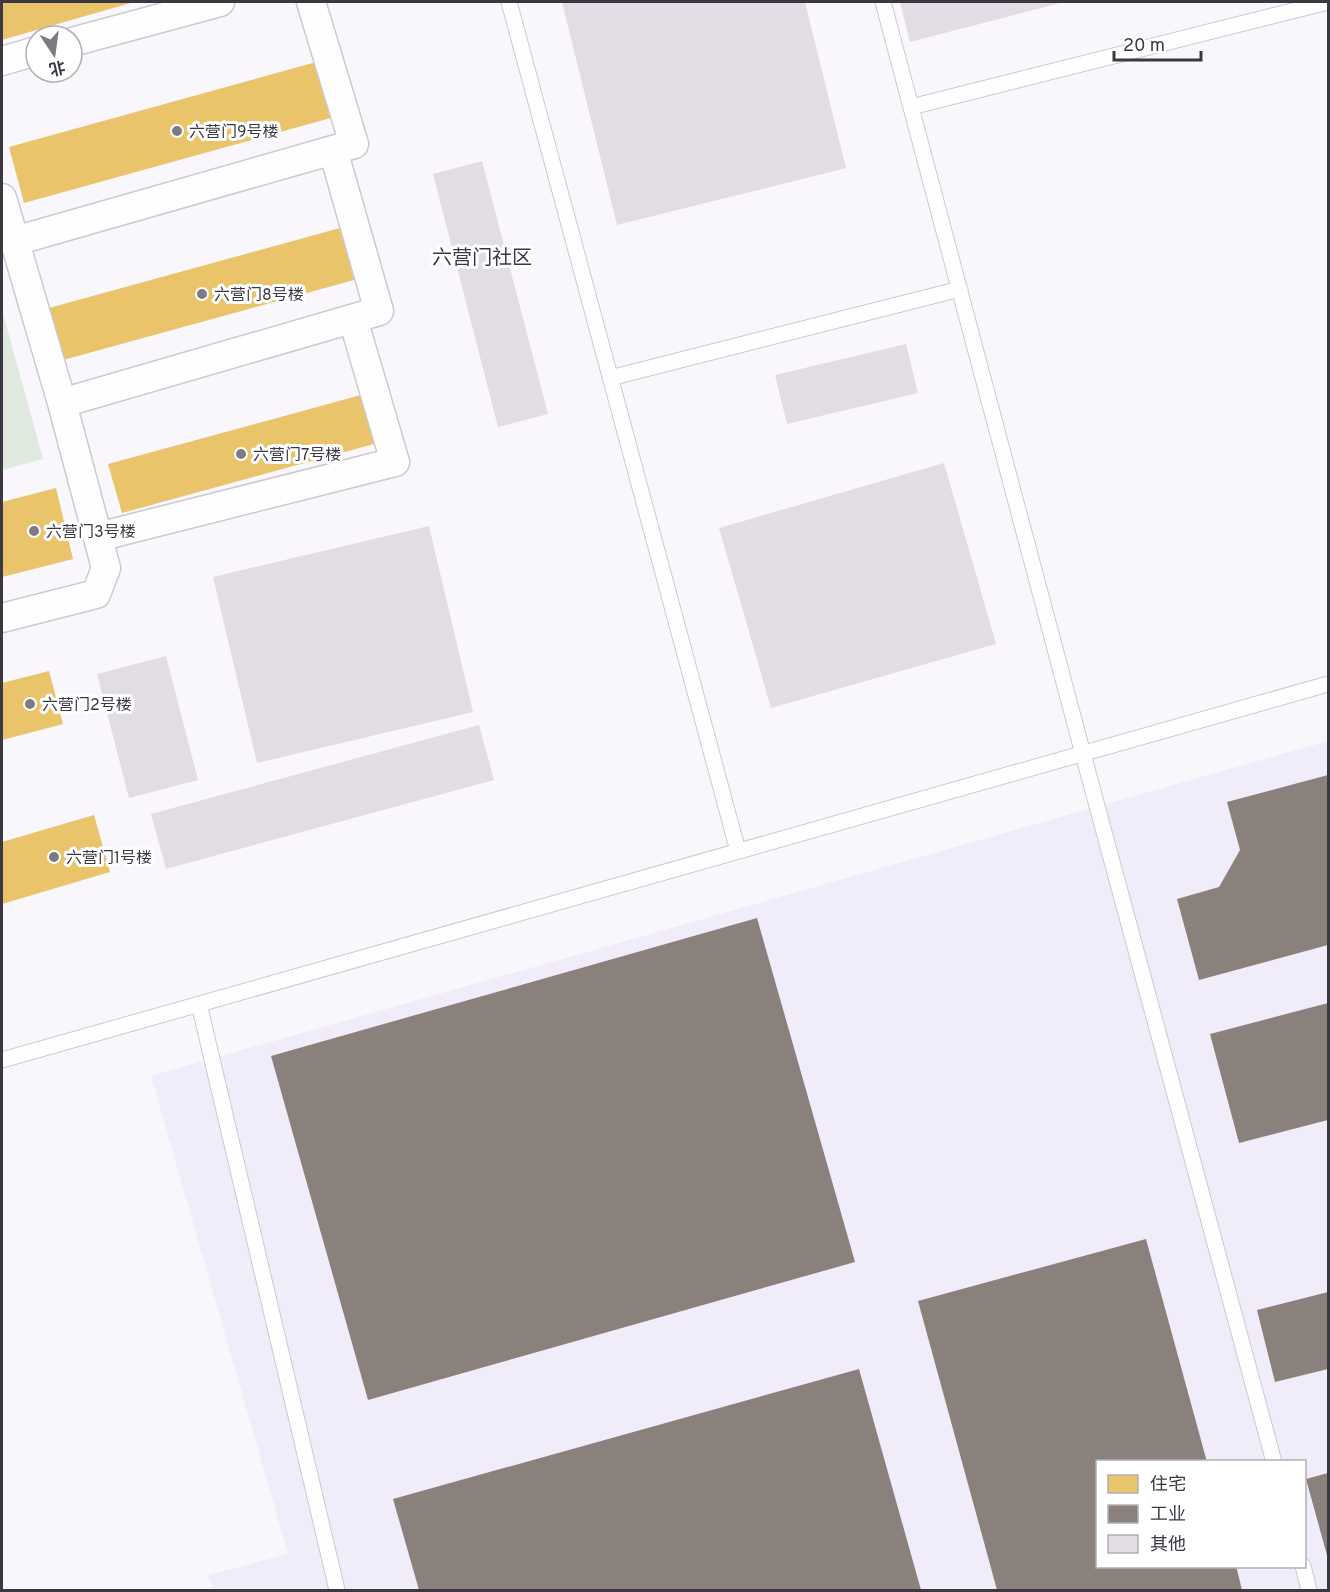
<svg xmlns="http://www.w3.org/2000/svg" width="1330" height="1592" font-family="Overpass,'Noto Sans SC',sans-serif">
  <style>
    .built { fill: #f1ecfa; fill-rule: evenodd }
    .green { fill: #e0e9de }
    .homes { fill: #e9c46a }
    .industry { fill: #8a817c }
    .building { fill: #e2dde5 }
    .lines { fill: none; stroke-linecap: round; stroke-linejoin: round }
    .lane-casing { stroke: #ccc9d1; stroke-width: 17 }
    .street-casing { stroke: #ccc9d1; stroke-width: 31 }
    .lane { stroke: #fefeff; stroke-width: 15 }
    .street { stroke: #fefeff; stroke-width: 28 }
    .poi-dot { fill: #7e7a83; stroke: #fff; stroke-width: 2 }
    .labels { text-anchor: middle; stroke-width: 6; stroke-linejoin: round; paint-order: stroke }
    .poi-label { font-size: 16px; fill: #3b3842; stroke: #fff; text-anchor: start }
    .quarter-label { font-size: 20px; fill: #3b3842; stroke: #fff }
  </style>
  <rect width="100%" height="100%" fill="#f9f6fc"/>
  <!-- built -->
  <path class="built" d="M1328 741V1590H213L208 1575 288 1554 151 1076ZM1098 1462H1304V1566H1098Z"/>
  <!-- green -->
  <path class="green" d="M2 310 43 459 2 470Z"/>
  <!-- homes -->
  <path class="homes" d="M2 2H134L2 40Z
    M327 59 345 114 24 203 9 147Z
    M340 228 354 280 63 360 49 308Z
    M361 395 374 444 122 513 108 464Z
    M56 488 73 559 2 577V502Z
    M49 671 63 724 2 740V683Z
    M94 815 110 872 2 904V842Z"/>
  <!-- industry -->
  <path class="industry" d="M1328 775V945L1199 980 1177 899 1219 887 1240 850 1227 802Z
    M757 918 855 1262 368 1400 271 1056Z
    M1328 1003V1120L1239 1143 1210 1034Z
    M1146 1239 1207 1462H1098V1566H1236L1242 1590H997L918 1301Z
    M1328 1292V1369L1275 1382 1257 1310Z
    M859 1369 921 1590H419L393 1499Z
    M1328 1473V1559L1306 1479Z"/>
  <!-- building -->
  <path class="building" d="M562 2H805L846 168 617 225Z
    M900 2H1064L910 42Z
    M482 161 548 414 498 427 433 174Z
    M906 344 918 393 787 424 775 375Z
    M944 463 996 644 771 708 719 528Z
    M429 526 473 712 257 763 213 577Z
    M166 656 198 780 129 798 97 674Z
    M479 725 494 780 166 869 151 814Z"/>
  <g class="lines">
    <defs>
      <path id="lane" d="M509 2 738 851
        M883 2 1083 754 1274 1462
        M911 107 1328 2
        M610 378 960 289
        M199 1004 337 1590
        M2 1060 1328 684
        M1303 1566 1309 1590"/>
      <path id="street" d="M72 42 220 2
        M2 61 36 51
        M2 198 62 403 106 568 96 594 2 618
        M15 241 354 144 311 2
        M62 403 379 311 333 150
        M98 537 395 462 353 319"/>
    </defs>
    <!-- lane casing -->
    <use href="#lane" class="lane-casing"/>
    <!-- street casing -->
    <use href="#street" class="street-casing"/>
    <!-- lane -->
    <use href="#lane" class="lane"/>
    <!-- street -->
    <use href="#street" class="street"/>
  </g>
  <!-- markers -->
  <g class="poi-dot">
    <circle cx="177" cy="131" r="6"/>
    <circle cx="202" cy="294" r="6"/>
    <circle cx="241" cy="454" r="6"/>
    <circle cx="34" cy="531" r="6"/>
    <circle cx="30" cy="704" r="6"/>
    <circle cx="54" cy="857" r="6"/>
  </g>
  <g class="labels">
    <!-- poi labels -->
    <g class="poi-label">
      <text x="189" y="137">六营门9号楼</text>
      <text x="214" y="300">六营门8号楼</text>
      <text x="253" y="460">六营门7号楼</text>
      <text x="46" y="537">六营门3号楼</text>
      <text x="42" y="710">六营门2号楼</text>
      <text x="66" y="863">六营门1号楼</text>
    </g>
    <!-- quarter labels -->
    <g class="quarter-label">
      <text x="482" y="264">六营门社区</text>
    </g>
  </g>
  <!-- border -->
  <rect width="1330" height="1592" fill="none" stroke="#3b3842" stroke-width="6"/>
  <!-- legend -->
  <rect x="1096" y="1460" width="210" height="108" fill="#ffffff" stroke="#b1afb3" stroke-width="1.5"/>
  <rect x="1108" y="1475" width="30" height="18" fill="#e9c46a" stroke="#b1afb3" stroke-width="1.5"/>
  <text x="1150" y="1490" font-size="18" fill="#3b3842">住宅</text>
  <rect x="1108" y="1505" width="30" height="18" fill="#8a817c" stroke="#b1afb3" stroke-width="1.5"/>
  <text x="1150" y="1520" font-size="18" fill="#3b3842">工业</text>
  <rect x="1108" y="1535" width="30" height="18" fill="#e2dde5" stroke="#b1afb3" stroke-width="1.5"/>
  <text x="1150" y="1550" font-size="18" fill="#3b3842">其他</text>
  <!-- north arrow -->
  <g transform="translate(54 54) rotate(167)"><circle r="28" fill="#ffffff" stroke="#b1afb3" stroke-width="1.5"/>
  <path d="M0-4.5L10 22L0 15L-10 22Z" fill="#7e7a83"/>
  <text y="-9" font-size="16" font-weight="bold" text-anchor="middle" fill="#3b3842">北</text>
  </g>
  <!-- scale -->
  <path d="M1114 51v9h87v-9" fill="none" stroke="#3b3842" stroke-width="3"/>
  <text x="1123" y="51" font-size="18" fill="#3b3842" stroke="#ffffff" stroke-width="4.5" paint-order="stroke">20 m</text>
</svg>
